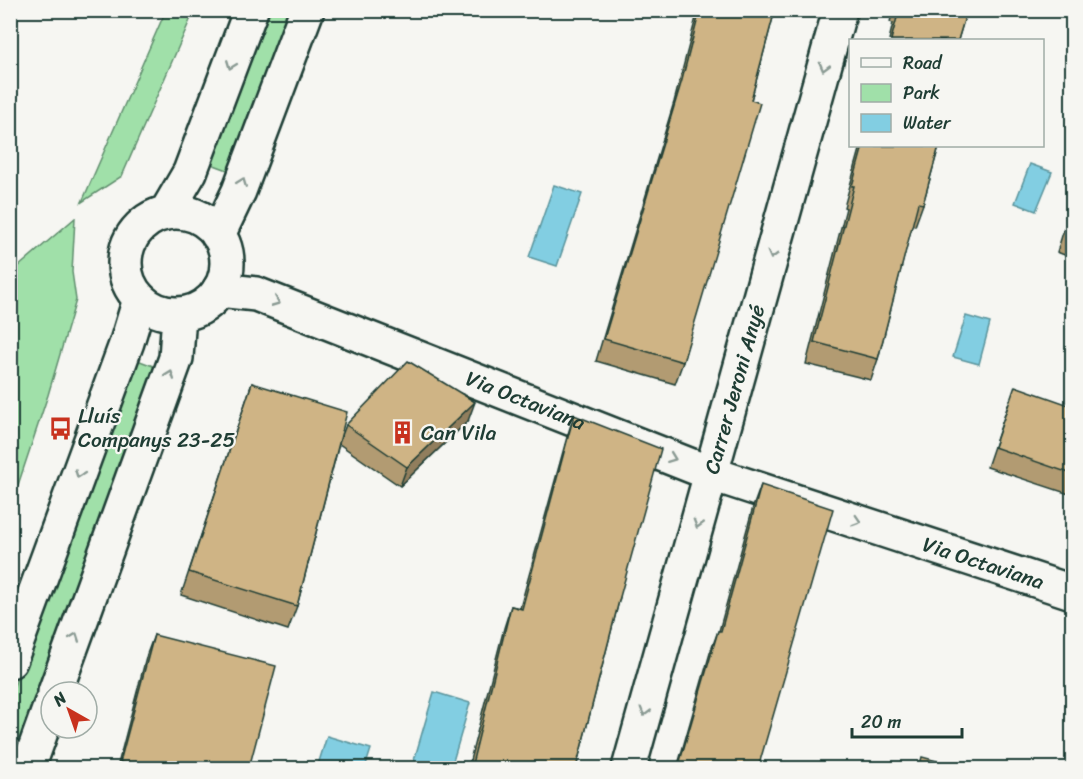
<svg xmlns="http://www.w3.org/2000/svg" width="1083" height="779" font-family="Sriracha,sans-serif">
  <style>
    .green { fill: #a0e0a9; stroke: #608e6e; stroke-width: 1.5 }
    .water { fill: #82cee2; stroke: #5a949c; stroke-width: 1.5 }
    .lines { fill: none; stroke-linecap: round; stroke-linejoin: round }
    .minor-casing { stroke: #1f3d34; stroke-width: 38 }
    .tertiary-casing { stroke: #1f3d34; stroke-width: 38 }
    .minor { stroke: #f6f6f2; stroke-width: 33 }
    .tertiary { stroke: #f6f6f2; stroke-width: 33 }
    .wall { fill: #b29b72; stroke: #1f3d34; stroke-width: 1.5 }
    .shaded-wall { fill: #917e5d; stroke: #1f3d34; stroke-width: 1.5 }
    .building { fill: #cfb485; stroke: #1f3d34; stroke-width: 1.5 }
    .oneway { stroke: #8a9a93 }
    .labels { text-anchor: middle; stroke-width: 4.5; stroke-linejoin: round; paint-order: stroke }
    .street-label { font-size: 21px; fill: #1f3d34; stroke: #f6f6f2 }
    .poi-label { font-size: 21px; fill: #1f3d34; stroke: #f6f6f2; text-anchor: start }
  </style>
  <rect width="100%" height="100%" fill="#f6f6f2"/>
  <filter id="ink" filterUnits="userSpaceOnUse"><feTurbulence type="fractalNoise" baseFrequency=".0167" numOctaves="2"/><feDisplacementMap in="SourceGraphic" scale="12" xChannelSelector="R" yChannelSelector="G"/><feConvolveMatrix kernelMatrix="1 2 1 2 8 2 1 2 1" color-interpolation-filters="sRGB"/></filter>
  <g filter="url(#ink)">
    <!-- green -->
    <path class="green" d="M166 10 194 11 122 176 82 202Z
      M263 11H295L233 172 206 162Z
      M75 218 72 272 76 300 48 395 11 506V273Z
      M132 358 161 369 16 768H11L10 697Z"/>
    <!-- water -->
    <path class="water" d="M1030 164 1052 172 1036 211 1015 203Z
      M554 185 582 194 557 266 529 257Z
      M966 316 990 323 979 364 953 357Z
      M434 692 470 703 451 768H427L413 764Z
      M327 736 371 749 365 768H317Z"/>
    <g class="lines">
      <defs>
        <g id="minor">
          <path id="s1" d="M219 290 256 294 712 474 1072 592"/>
          <path id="s2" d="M629 768 840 10"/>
        </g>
        <path id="tertiary" d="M125 263a51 51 0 1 1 102 0a51 51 0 1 1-102 0Z
          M166 213 190 172 251 10
          M218 235 239 191 307 10
          M10 661 127 342 140 299
          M55 692 176 358 179 314
          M28 768 51 704"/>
      </defs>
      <!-- minor casing -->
      <use href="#minor" class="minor-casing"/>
      <!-- tertiary casing -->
      <use href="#tertiary" class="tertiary-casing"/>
      <!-- minor -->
      <use href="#minor" class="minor"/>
      <!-- tertiary -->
      <use href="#tertiary" class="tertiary"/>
    </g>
    <!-- wall -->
    <path class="wall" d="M698 10H775L751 100 683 362 675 384 596 361 674 102Z
      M893 10H967L958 40H889L893 23 890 22Z
      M861 146H939L923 204 915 226 912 225 878 359 871 380 806 364 846 208 844 207Z
      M1072 203V258L1057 252Z
      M252 383 339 443 346 425 468 421 400 486 339 444 297 606 288 630 181 595Z
      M1008 405 1072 406V495L987 467Z
      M574 415 620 597 576 768H468L504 628 511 606 520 608 567 437Z
      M761 485 758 768H677L710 653 718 631H719L753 507Z
      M154 635 249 768H117L147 654Z"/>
    <!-- shaded-wall -->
    <path class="shaded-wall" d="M475 402 468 421 400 486 407 467Z"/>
    <!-- building -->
    <path class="building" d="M700 10H775L751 100 760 103 683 362 604 339 682 80Z
      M899 10H967L958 40H891Z
      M863 146H939L923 204 918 203 878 359 814 342 854 186H852Z
      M1072 206V233L1065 230Z
      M408 361 475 402 407 467 346 425Z
      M252 383 347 412 297 606 189 572Z
      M1015 386 1072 406V474L994 447Z
      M574 415 661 449 620 597 576 768H471L511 606 522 609Z
      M761 485 833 509 758 768H678L718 631H721Z
      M154 635 276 666 249 768H146L120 762Z
      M922 757 963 768H919Z"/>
    <!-- one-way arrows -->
    <defs><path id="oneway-chevron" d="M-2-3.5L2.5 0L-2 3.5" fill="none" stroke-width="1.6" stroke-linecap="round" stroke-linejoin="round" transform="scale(1.5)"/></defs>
    <g class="oneway">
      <use href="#oneway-chevron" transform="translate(231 65) rotate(111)"/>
      <use href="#oneway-chevron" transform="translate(824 67) rotate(105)"/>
      <use href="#oneway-chevron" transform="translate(242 182) rotate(-69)"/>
      <use href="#oneway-chevron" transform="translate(772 255) rotate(105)"/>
      <use href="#oneway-chevron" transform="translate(276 302) rotate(22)"/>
      <use href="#oneway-chevron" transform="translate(170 375) rotate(-70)"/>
      <use href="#oneway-chevron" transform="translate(672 458) rotate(21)"/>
      <use href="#oneway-chevron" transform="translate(79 474) rotate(110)"/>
      <use href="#oneway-chevron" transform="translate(857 521) rotate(18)"/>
      <use href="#oneway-chevron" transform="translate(698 524) rotate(106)"/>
      <use href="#oneway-chevron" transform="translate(75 637) rotate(-70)"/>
      <use href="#oneway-chevron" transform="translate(645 712) rotate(106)"/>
    </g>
  </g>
  <!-- icons -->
  <defs>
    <symbol id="bus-bare" viewBox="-9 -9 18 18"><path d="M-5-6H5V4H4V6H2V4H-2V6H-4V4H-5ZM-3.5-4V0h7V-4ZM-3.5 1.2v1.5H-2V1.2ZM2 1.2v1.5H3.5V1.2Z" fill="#c8321e" stroke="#f6f6f2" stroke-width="2.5" paint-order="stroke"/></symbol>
    <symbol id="building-bare" viewBox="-9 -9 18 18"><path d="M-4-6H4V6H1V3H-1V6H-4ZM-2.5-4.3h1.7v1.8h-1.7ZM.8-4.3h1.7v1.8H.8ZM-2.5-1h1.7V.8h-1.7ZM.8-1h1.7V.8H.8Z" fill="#c8321e" stroke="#f6f6f2" stroke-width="2.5" paint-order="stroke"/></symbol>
  </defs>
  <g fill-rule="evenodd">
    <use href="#bus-bare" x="44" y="412" width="33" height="33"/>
    <use href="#building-bare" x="386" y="416" width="33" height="33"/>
  </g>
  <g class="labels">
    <!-- street labels -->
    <g class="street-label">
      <text dy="7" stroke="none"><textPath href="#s2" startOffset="393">Carrer Jeroni Anyé</textPath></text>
      <text dy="7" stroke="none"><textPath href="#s1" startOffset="327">Via Octaviana</textPath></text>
      <text dy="7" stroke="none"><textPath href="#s1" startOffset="813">Via Octaviana</textPath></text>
    </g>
    <!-- poi labels -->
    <g class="poi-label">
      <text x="78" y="423">Lluís<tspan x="78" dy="24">Companys 23-25</tspan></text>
      <text x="421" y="440">Can Vila</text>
    </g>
  </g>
  <!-- margin -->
  <rect width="1083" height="779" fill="none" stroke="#f6f6f2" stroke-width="36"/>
  <rect x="18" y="18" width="1047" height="743" fill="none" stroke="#1f3d34" stroke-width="2" filter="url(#ink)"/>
  <!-- legend -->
  <rect x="849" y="39" width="195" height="108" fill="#f6f6f2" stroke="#a0aca6" stroke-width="1.5"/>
  <rect x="861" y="58" width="30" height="9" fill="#f6f6f2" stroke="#a0aca6" stroke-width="1.5"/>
  <text x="903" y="69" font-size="18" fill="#1f3d34">Road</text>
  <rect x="861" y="84" width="30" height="18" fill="#a0e0a9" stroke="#a0aca6" stroke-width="1.5"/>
  <text x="903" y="99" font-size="18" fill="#1f3d34">Park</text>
  <rect x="861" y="114" width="30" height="18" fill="#82cee2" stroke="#a0aca6" stroke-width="1.5"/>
  <text x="903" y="129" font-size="18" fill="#1f3d34">Water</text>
  <!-- north arrow -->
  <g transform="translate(69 710) rotate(320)"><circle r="28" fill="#f6f6f2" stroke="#a0aca6" stroke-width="1.5"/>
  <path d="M0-4.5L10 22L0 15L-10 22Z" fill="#c8321e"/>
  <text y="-9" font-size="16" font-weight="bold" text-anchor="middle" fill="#1f3d34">N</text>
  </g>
  <!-- scale -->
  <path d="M852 728v9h110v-9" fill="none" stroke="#1f3d34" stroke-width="3"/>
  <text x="861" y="728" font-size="18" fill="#1f3d34" stroke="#f6f6f2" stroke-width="4.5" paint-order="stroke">20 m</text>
</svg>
